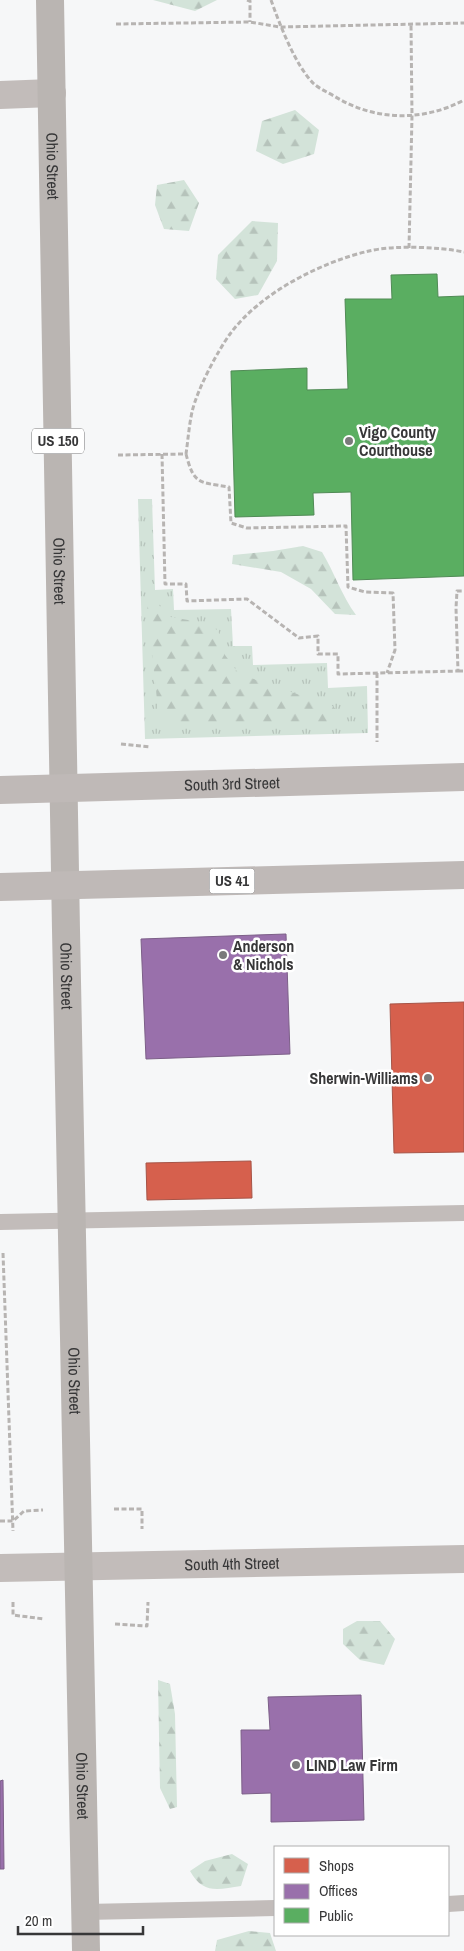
<svg xmlns="http://www.w3.org/2000/svg" width="464" height="1951" font-family="'Archivo Narrow',sans-serif">
  <style>
    .grass { fill: url(#grass-tufts) }
    .forest { fill: url(#forest-firs) }
    .shops { fill: #d6604d; stroke: #a65447 }
    .offices { fill: #9970ab; stroke: #7c5f88 }
    .public { fill: #5aae61; stroke: #508a55 }
    .lines { fill: none; stroke-linecap: round; stroke-linejoin: round }
    .path { stroke: #b7b4b2; stroke-width: 3; stroke-dasharray: 5 2.5; stroke-linecap: butt }
    .lane { stroke: #c2bcba; stroke-width: 16 }
    .street { stroke: #c2bcba; stroke-width: 28 }
    .primary { stroke: #bab5b2; stroke-width: 28 }
    .highway { stroke: #bfb9b7; stroke-width: 28 }
    .poi-dot { fill: #7a7a7b; stroke: #fff; stroke-width: 2 }
    .labels { text-anchor: middle; stroke-width: 5; stroke-linejoin: round; paint-order: stroke }
    .shield { fill: #fff; stroke: #737374; stroke-width: 1 }
    .shield-label { font-size: 15px; font-weight: bold; fill: #373738 }
    .street-label { font-size: 16px; fill: #373738; stroke: #fff }
    .poi-label { font-size: 16px; font-weight: bold; fill: #373738; stroke: #fff; text-anchor: start }
  </style>
  <defs>
    <pattern id="grass-tufts" width="24" height="20" patternUnits="userSpaceOnUse" patternTransform="scale(1.25)"><rect width="24" height="20" fill="#d3e3d9"/><path d="M3 7l-1-3M5 7V3M7 7l1-3M15 17l-1-3M17 17v-4M19 17l1-3" fill="none" stroke="#b6c3bb"/></pattern>
    <pattern id="forest-firs" width="22" height="20" patternUnits="userSpaceOnUse" patternTransform="scale(1.25)"><rect width="22" height="20" fill="#d3e3d9"/><path d="M5 1l3.5 6h-7zM16 11l3.5 6h-7z" fill="#b6c3bb"/></pattern>
  </defs>
  <rect width="100%" height="100%" fill="#f6f7f8"/>
  <!-- grass -->
  <path class="grass" d="M138 499H152L155 590 173 589 174 610 231 609 233 646H252L253 665 327 663 328 688 367 686 368 733 145 739Z"/>
  <!-- forest -->
  <path class="forest" d="M153 0H217L195 11Z
    M295 110 319 130 314 154 283 164 256 151 262 121Z
    M184 180 199 203 189 231 164 229 155 205 157 185Z
    M252 221 278 223 277 261 258 295 235 299 216 279 218 255Z
    M303 546 322 552C334 572 342 596 356 615L335 614 311 589 281 572 232 564 233 555 273 551Z
    M156 599 165 616 188 620 218 630 225 655 239 674 332 706 344 715 334 725 166 723 158 709 147 607Z
    M357 1621H380L395 1639 384 1665 360 1660 343 1644V1629Z
    M158 1680 170 1684 175 1714 177 1807 170 1809 160 1788Z
    M232 1854 248 1864 241 1886C219 1889 203 1895 190 1871L205 1861Z
    M249 1931 270 1933 276 1951H215L217 1940Z"/>
  <!-- shops -->
  <path class="shops" d="M464 1002V1152L394 1153 390 1004Z
    M251 1161 252 1198 147 1200 146 1163Z"/>
  <!-- offices -->
  <path class="offices" d="M286 934 290 1054 146 1059 141 939Z
    M361 1695 364 1820 271 1822V1793L242 1794 241 1730H270L268 1697Z
    M3 1780 4 1869H0V1781Z"/>
  <!-- public -->
  <path class="public" d="M437 274 438 297 464 296V576L353 580 351 492 313 493 314 515 235 517 231 371 307 368V390L348 389 345 299H392L391 275Z"/>
  <g class="lines">
    <!-- path -->
    <path class="path" d="M247 0 250 1V22
      M271 0C280 25 295 65 314 84 320 89 327 92 334 96 374 121 423 122 464 100
      M116 24 250 22 280 27 464 23
      M409 248 412 116 411 24
      M162 454 165 584H186L187 601 247 599 299 638 318 636V654H338V674L458 671 456 608 457 591H464
      M186 454C194 485 199 482 229 487L231 523 247 528 346 526 348 587 365 592 393 593 395 650 387 673
      M118 455 186 454C188 440 189 426 192 412 197 390 217 352 230 334 260 293 321 262 369 251 393 245 440 247 464 252
      M458 671H464
      M377 673V742
      M121 744 150 747
      M3 1253 13 1531
      M114 1509H142V1529
      M0 1521H13L24 1511 43 1510
      M13 1602V1615L44 1619
      M115 1624 147 1626 148 1602"/>
    <!-- lane -->
    <path class="lane" d="M0 1222 464 1213
      M448 1904 464 1903
      M85 1912 275 1908"/>
    <!-- street -->
    <g class="street">
      <path d="M0 95 52 93"/>
      <path id="s1" d="M0 1568 464 1559"/>
    </g>
    <!-- primary -->
    <path class="primary" id="s2" d="M50 0 66 930 86 1951"/>
    <!-- highway -->
    <g class="highway">
      <path id="s3" d="M0 790 464 777"/>
      <path d="M0 887 464 875"/>
    </g>
  </g>
  <!-- markers -->
  <g class="poi-dot">
    <circle cx="349" cy="441" r="5"/>
    <circle cx="223" cy="955" r="5"/>
    <circle cx="428" cy="1078" r="5"/>
    <circle cx="296" cy="1765" r="5"/>
  </g>
  <g class="labels">
    <!-- shield labels -->
    <g class="shield">
      <rect x="32" y="428.5" width="52" height="25" rx="4"/>
      <rect x="209.5" y="868.5" width="45" height="25" rx="4"/>
    </g>
    <g class="shield-label">
      <text x="58" y="446">US 150</text>
      <text x="232" y="886">US 41</text>
    </g>
    <!-- street labels -->
    <g class="street-label">
      <text dy="6" stroke="none"><textPath href="#s2" startOffset="166">Ohio Street</textPath></text>
      <text dy="6" stroke="none"><textPath href="#s2" startOffset="571">Ohio Street</textPath></text>
      <text dy="6" stroke="none"><textPath href="#s3" startOffset="232">South 3rd Street</textPath></text>
      <text dy="6" stroke="none"><textPath href="#s2" startOffset="976">Ohio Street</textPath></text>
      <text dy="6" stroke="none"><textPath href="#s2" startOffset="1381">Ohio Street</textPath></text>
      <text dy="6" stroke="none"><textPath href="#s1" startOffset="232">South 4th Street</textPath></text>
      <text dy="6" stroke="none"><textPath href="#s2" startOffset="1786">Ohio Street</textPath></text>
    </g>
    <!-- poi labels -->
    <g class="poi-label">
      <text x="359" y="438">Vigo County<tspan x="359" dy="18">Courthouse</tspan></text>
      <text x="233" y="952">Anderson<tspan x="233" dy="18">&amp; Nichols</tspan></text>
      <text x="418" y="1084" text-anchor="end">Sherwin-Williams</text>
      <text x="306" y="1771">LIND Law Firm</text>
    </g>
  </g>
  <!-- legend -->
  <rect x="274" y="1846" width="175" height="90" fill="#ffffff" stroke="#afafaf"/>
  <rect x="284" y="1858" width="25" height="15" fill="#d6604d" stroke="#afafaf"/>
  <text x="319" y="1871" font-size="15" fill="#373738">Shops</text>
  <rect x="284" y="1884" width="25" height="15" fill="#9970ab" stroke="#afafaf"/>
  <text x="319" y="1896" font-size="15" fill="#373738">Offices</text>
  <rect x="284" y="1908" width="25" height="15" fill="#5aae61" stroke="#afafaf"/>
  <text x="319" y="1921" font-size="15" fill="#373738">Public</text>
  <!-- scale -->
  <path d="M18 1926v8h125v-8" fill="none" stroke="#373738" stroke-width="2.5"/>
  <text x="25" y="1926" font-size="15" fill="#373738" stroke="#ffffff" stroke-width="4" paint-order="stroke">20 m</text>
</svg>
